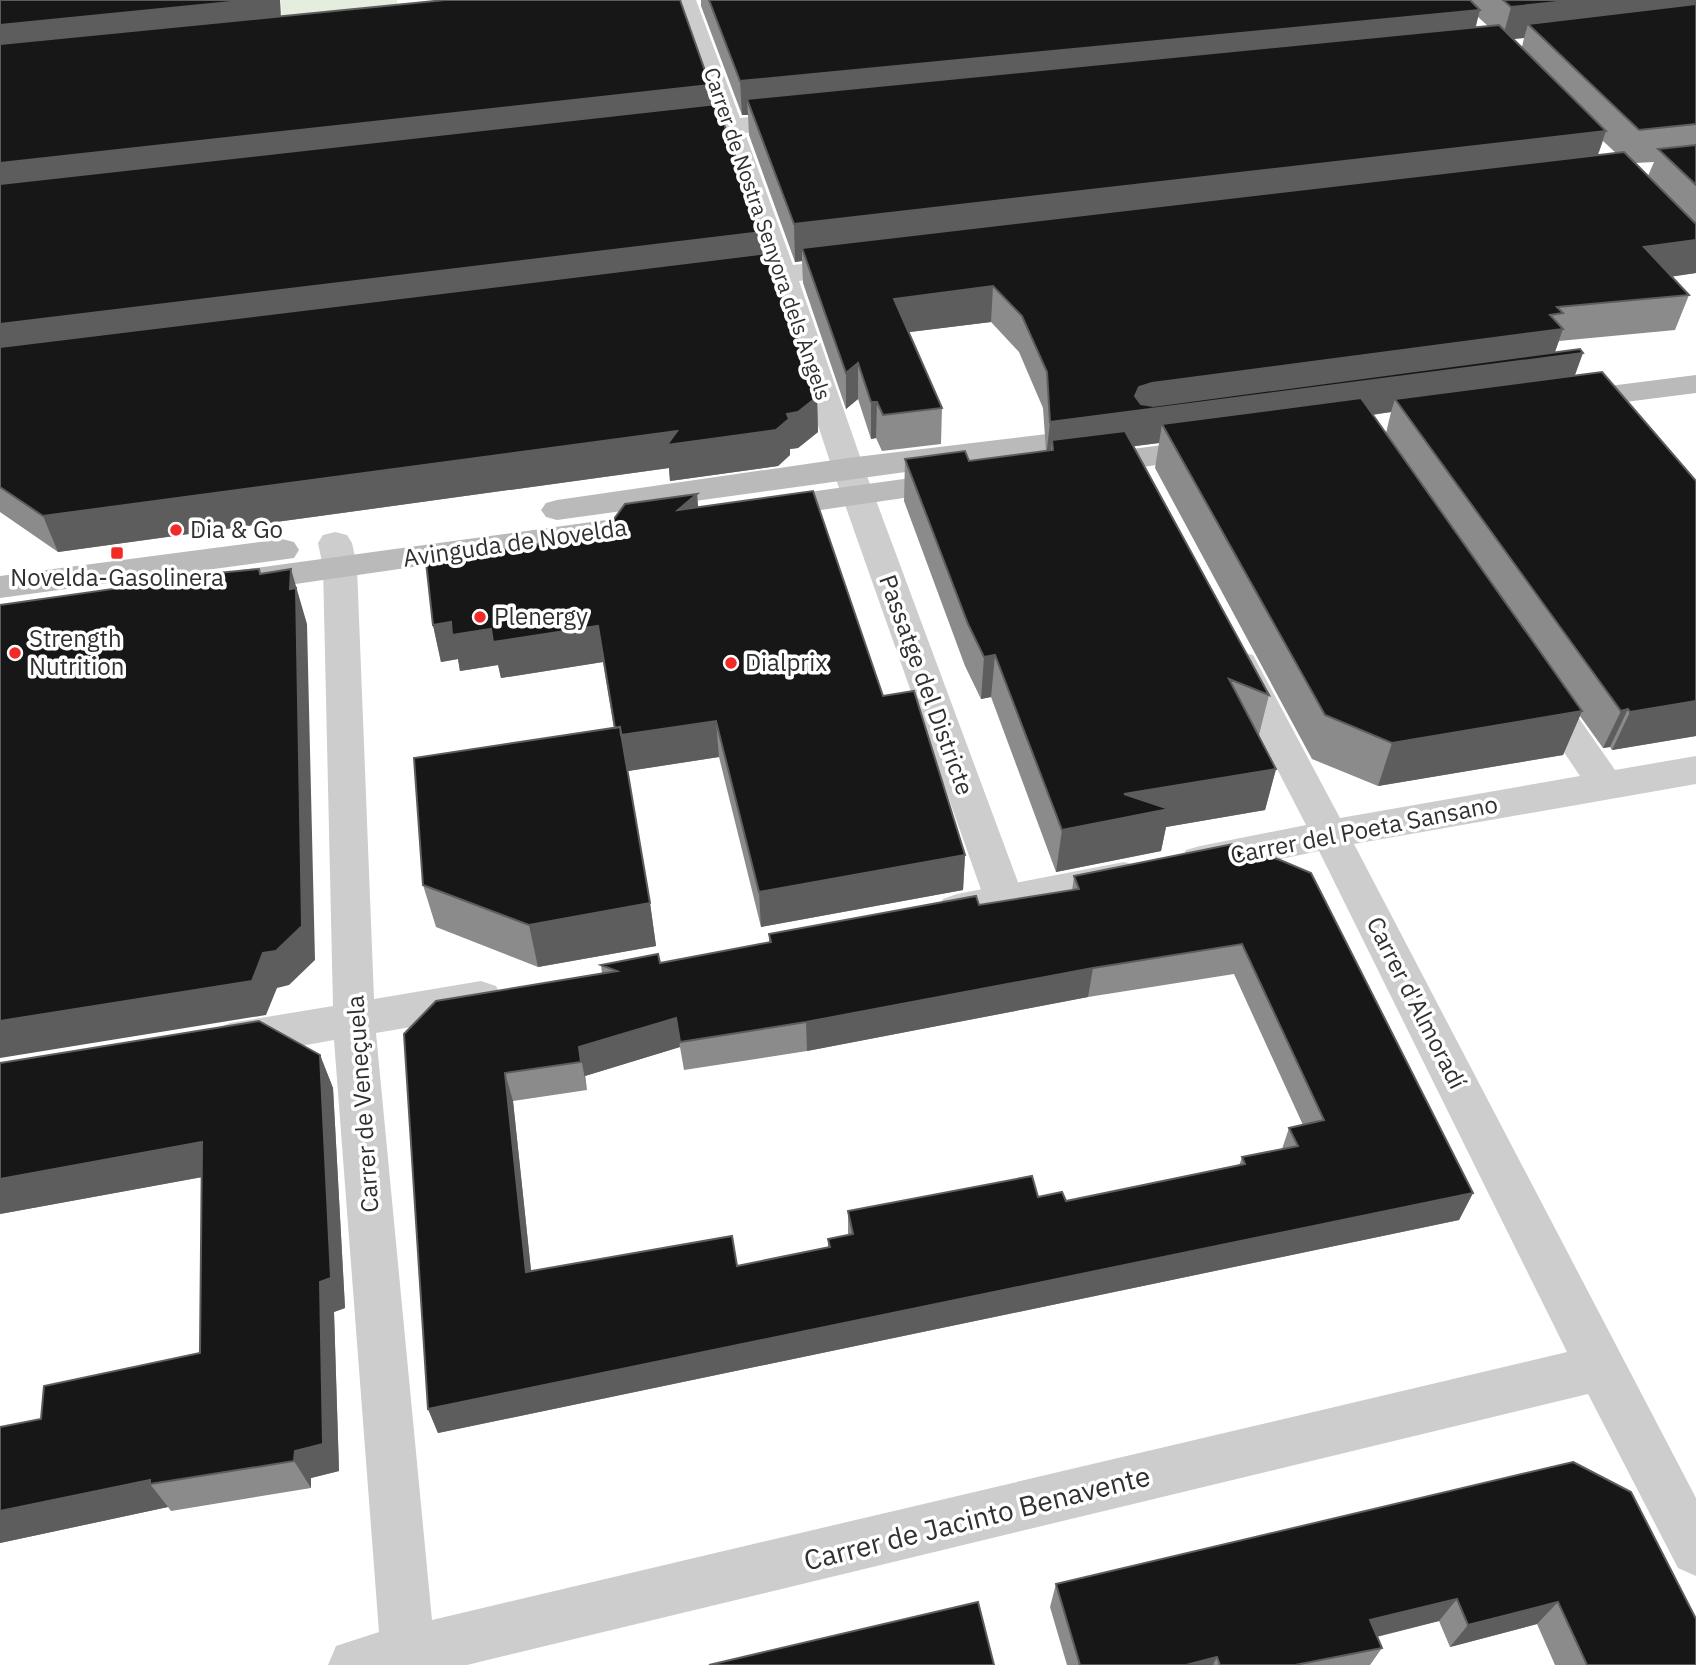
<svg xmlns="http://www.w3.org/2000/svg" width="1696" height="1665" font-family="'IBM Plex Sans',sans-serif">
  <style>
    .green { fill: #e5eede }
    .lines { fill: none; stroke-linecap: round; stroke-linejoin: round }
    .pedestrian { fill: #cdcdcd; fill-rule: evenodd }
    .minor { fill: #cdcdcd; fill-rule: evenodd }
    .secondary { fill: #bababa; fill-rule: evenodd }
    .wall { fill: #8b8b8b; fill-rule: evenodd }
    .shaded-wall { fill: #5d5d5d }
    .building { fill: #171717; stroke: #5d5d5d; stroke-width: 2; fill-rule: evenodd }
    .poi-dot { fill: #f12a28; stroke: #fff; stroke-width: 2.5 }
    .labels { text-anchor: middle; stroke-width: 7; stroke-linejoin: round; paint-order: stroke }
    .far-street-label { font-size: 21px; fill: #303030; stroke: #fff }
    .poi-label { font-size: 24px; fill: #303030; stroke: #fff; text-anchor: start }
    .street-label { font-size: 24px; fill: #303030; stroke: #fff }
    .near-street-label { font-size: 28px; fill: #303030; stroke: #fff }
  </style>
  <rect width="100%" height="100%" fill="#fff"/>
  <!-- green -->
  <path class="green" d="M281 0H397L398 19 282 30Z"/>
  <g class="lines">
    <!-- pedestrian -->
    <path class="pedestrian" d="M848 458 859 461 864 468 1025 901 1019 912 1005 917 991 912 985 901 832 468 837 461Z"/>
    <!-- minor -->
    <path class="minor" d="M674 0H696L740 118 801 112 810 114 813 119 810 124 801 126 745 133 793 265 855 258 865 260 869 266 865 272 799 281 864 468 859 475 848 478 837 475 832 468 772 284 723 290 713 288 709 282 713 276 767 268 721 135 673 141 664 138 660 133 664 128 716 121Z
      M335 532 347 535 352 543 357 567 374 999 481 981 496 986 502 998 496 1010 481 1015 376 1033 432 1620 1567 1352 1319 851 1200 876 1186 872 1180 861 1186 850 1200 846 1306 825 1223 664 1229 655 1241 652 1253 655 1340 818 1580 776 1524 693 1529 684 1542 680 1555 684 1615 770 1696 756V784L1354 844 1696 1498V1576L1678 1568 1588 1394 467 1665H328L336 1646 379 1632 334 1040 230 1059 215 1053 209 1041 215 1029 230 1023 333 1006 323 567 318 543 323 535Z
      M1124 862 1138 866 1144 877 1138 888 957 926 943 921 937 910 943 899 957 894Z"/>
    <!-- secondary -->
    <path class="secondary" d="M1696 375V393L1570 409 1559 406 1555 400 1559 394 1570 391Z
      M1097 428 1108 430 1113 437 1108 444 557 520 546 517 541 510 546 503 557 500 848 458Z
      M1208 439 1219 442 1224 449 1219 456 1087 475 1076 472 1071 465 1076 458 1087 455Z
      M955 472 966 475 971 482 966 489 765 518 754 515 749 508 754 501 765 498Z
      M657 513 669 516 673 523 669 530 241 592 229 589 224 581 229 573 241 570Z
      M282 539 294 542 299 550 294 558 0 598V576Z"/>
  </g>
  <!-- wall -->
  <path class="wall" d="M0 0H280L281 16 712 105 762 232 763 254 817 397 818 432 798 448 790 449V455L778 466 670 481 669 468 58 552 0 512Z
    M701 0H1696V273L1672 276 1689 295 1675 330 1559 341 1555 352 1575 376 1696 736 1612 750 1610 747 1603 748 1580 716 1563 755 1378 786 1312 759 1155 468 1159 443 1134 446 1269 695 1259 735 1276 769 1265 810 1166 827 1161 851 1056 872 991 697 981 699 965 666 904 501 905 459 969 461 1046 451 1043 408 1019 352 991 322 909 332 942 408 941 444 882 451 876 438 871 439 858 399 846 409 803 283 802 261 795 262 749 135 748 115H742L701 6ZM1478 17 1488 26 1476 27ZM1524 38 1522 47 1513 39ZM1603 141 1616 153 1598 155ZM1654 162 1648 176 1635 163ZM1391 412 1386 433 1373 415Z
    M697 494 698 507 883 696 965 855 963 890 761 927 719 757 627 771 650 903 656 946 538 967 436 927 423 885 614 728 603 662 501 678 498 665 460 671 458 659 441 662 433 625 603 534Z
    M1233 844 1473 1193 1459 1220 438 1433 428 1409 404 1034 602 973 601 965 660 963 769 942V934L979 905 1072 891 1074 876ZM1234 974 1303 1125 1289 1128 1282 1149 1242 1157 1239 1166 1066 1201 1038 1197 848 1211V1235L828 1239V1247L737 1266 531 1271 513 1101 587 1090 585 1076 680 1047 684 1070 807 1051 1088 997Z
    M320 1055 333 1088 345 1308 334 1312 339 1471 311 1478V1488L171 1511 168 1507 0 1543V1427L41 1419 200 1353 202 1177 0 1214Z
    M1573 1462 1696 1665H1555L1537 1624 1450 1647 1439 1621 1377 1637 1382 1648 1370 1665H1067L1050 1607 1056 1584Z"/>
  <!-- shaded-wall -->
  <path class="shaded-wall" d="M251 0H280L281 30 0 58V25Z
    M1576 0H1696V17L1528 24 1524 38 1502 40 1511 7Z
    M1480 10 1471 43 747 99 748 115H742L740 81Z
    M710 85 712 119 0 198V163Z
    M1606 131 1593 168 802 248V261L795 262 794 224Z
    M762 232 763 267 0 361V324Z
    M1696 240V273L1631 283 1644 247Z
    M993 286 991 322 894 334V299Z
    M1563 329 1553 357 1583 353 1570 389 1395 399 1391 412 1171 441 1162 424 1159 443 1052 457V440L1050 457 1046 458 1050 422 1135 396 1139 387 1152 383Z
    M858 363V399L846 409V373Z
    M817 397 818 432 798 448 790 449V455L778 466 670 481 669 468 58 552 43 516 787 414Z
    M871 402H877L876 438 871 439Z
    M697 494 700 530 678 510Z
    M291 569 307 624 315 960 289 985 277 988 266 1015 0 1058V1021L290 589Z
    M451 622 491 629 498 665 460 671 458 659 441 662 433 625Z
    M598 626 603 662 501 678 493 642Z
    M995 655 991 697 981 699 984 657Z
    M1696 701V736L1612 750 1630 712Z
    M1628 709 1610 747 1603 748 1621 711Z
    M1582 711 1563 755 1378 786 1392 743Z
    M716 721 719 757 622 772 617 736Z
    M1276 769 1265 810 1166 827 1161 851 1056 872 1062 830 1124 794Z
    M965 855 963 890 761 927 759 892Z
    M650 903 656 946 538 967 529 925Z
    M1093 968 1088 997 807 1051 806 1022Z
    M676 1018 680 1047 585 1076 587 1090 579 1047Z
    M320 1055 333 1088 345 1308 334 1312 339 1471 311 1478V1488L294 1461 295 1451Z
    M505 1073 513 1101 534 1298 526 1272Z
    M202 1142 219 1174 0 1214V1179Z
    M1473 1193 1459 1220 438 1433 428 1409Z
    M150 1480V1484L168 1507 0 1543V1511Z
    M1457 1599 1439 1621 1355 1642 1370 1620Z
    M1558 1602 1537 1624 1450 1647 1468 1625Z
    M1217 1657 1213 1665H1186Z"/>
  <!-- building -->
  <path class="building" d="M0 0H251L0 25Z
    M445 0H680L710 85 0 163V44Z
    M709 0H1470L1480 10 740 81Z
    M1503 0H1576L1511 7Z
    M1696 4V124L1639 130 1528 24Z
    M1499 25 1606 131 794 224 747 99Z
    M717 104 762 232 0 324V184Z
    M1696 145V185L1658 149Z
    M1624 152 1696 224V240L1644 247 1689 295 1557 307 1563 313 1550 315 1563 329 1152 383 1139 387 1135 396 1141 404 1153 406 1580 349 1583 353 1050 422 1047 372 1022 316 993 286 894 299 942 408 883 415 877 402H871L858 363 846 373 802 248Z
    M769 253 817 397 798 412 787 414 789 419 776 430 667 445 677 431 43 516 0 487V347Z
    M1602 372 1696 481V701L1630 712 1628 709 1621 711 1395 399Z
    M1361 398 1582 711 1392 743 1325 715 1162 424Z
    M1125 431 1269 695 1229 679 1276 769 1124 794 1169 809 1062 830 995 655 984 657 968 624 905 459 965 451 969 461 1053 450 1052 440Z
    M813 491 883 696 914 691 965 855 759 892 716 721 621 735 620 727 615 728 598 626 493 642 491 629 452 635 451 622 433 625 426 562 603 534 625 504 697 494 678 510Z
    M259 569 260 574 291 569 290 589 296 588 302 926 276 951 263 953 252 981 0 1021V605L141 585 135 581Z
    M620 727 650 903 529 925 423 885 414 758Z
    M1233 844 1280 860 1311 873 1473 1193 428 1409 404 1034 436 1001 617 971 601 965 658 954 660 963 771 942 769 934 976 896 979 905 1079 889 1074 876ZM1242 944 1324 1120 1289 1128 1298 1146 1242 1157 1245 1164 1066 1201 1062 1192 1038 1197 1032 1176 848 1211 853 1234 828 1239 830 1247 737 1266 732 1236 526 1272 505 1073 581 1062 579 1047 676 1018 680 1042 806 1022 1093 968Z
    M259 1021 320 1055 331 1278 320 1282 323 1444 295 1451 294 1461 150 1484V1480L0 1511V1427L41 1419 44 1386 200 1353 202 1142 0 1179V1063Z
    M1573 1462 1631 1492 1696 1619V1665H1587L1558 1602 1468 1625 1457 1599 1370 1620 1382 1648 1295 1665H1220L1217 1657 1186 1665H1080L1056 1584Z
    M978 1602 994 1665H709Z"/>
  <!-- markers -->
  <g class="poi-dot">
    <circle cx="176" cy="530" r="7"/>
    <rect x="110" y="546" width="14" height="14" rx="3.5"/>
    <circle cx="480" cy="617" r="7"/>
    <circle cx="15" cy="653" r="7"/>
    <circle cx="731" cy="663" r="7"/>
  </g>
  <g class="labels">
    <!-- far-street labels -->
    <g class="far-street-label">
      <text transform="translate(767 234) rotate(71)" y="7">Carrer de Nostra Senyora dels Àngels</text>
    </g>
    <!-- poi labels -->
    <g class="poi-label">
      <text x="190" y="538">Dia &amp; Go</text>
      <text x="117" y="586" text-anchor="middle">Novelda-Gasolinera</text>
      <text x="494" y="625">Plenergy</text>
      <text x="29" y="647">Strength<tspan x="29" dy="28">Nutrition</tspan></text>
      <text x="745" y="671">Dialprix</text>
    </g>
    <!-- street labels -->
    <g class="street-label">
      <text transform="translate(515 543) rotate(-8)" y="8">Avinguda de Novelda</text>
      <text transform="translate(926 685) rotate(70)" y="8">Passatge del Districte</text>
      <text transform="translate(1364 830) rotate(-11)" y="8">Carrer del Poeta Sansano</text>
      <text transform="translate(1416 1003) rotate(63)" y="8">Carrer d'Almoradí</text>
      <text transform="translate(363 1104) rotate(-94)" y="8">Carrer de Veneçuela</text>
    </g>
    <!-- near-street labels -->
    <g class="near-street-label">
      <text transform="translate(977 1518) rotate(-14)" y="10">Carrer de Jacinto Benavente</text>
    </g>
  </g>
</svg>
